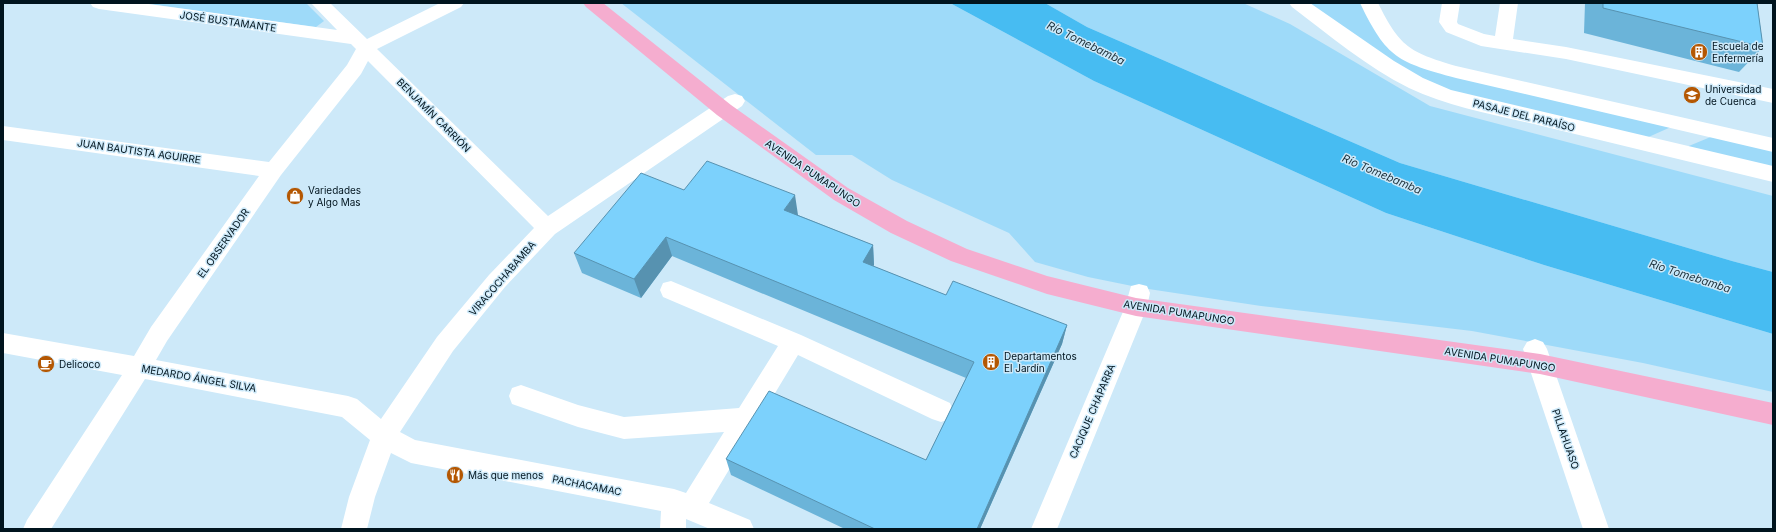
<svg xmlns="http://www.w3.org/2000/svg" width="1776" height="532" font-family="Inter,sans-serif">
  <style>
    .green { fill: #9edaf9 }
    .water { fill: #47bcf2 }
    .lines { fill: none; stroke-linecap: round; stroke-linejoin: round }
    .minor { fill: #fff; fill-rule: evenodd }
    .major { fill: #f5adcf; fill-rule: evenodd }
    .wall { fill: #6bb4d9 }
    .shaded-wall { fill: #5792b0 }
    .building { fill: #7cd1fc; stroke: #5792b0 }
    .labels { text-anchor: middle; stroke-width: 3; stroke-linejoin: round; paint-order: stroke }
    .street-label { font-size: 10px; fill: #00141e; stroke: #cde9f9 }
    .poi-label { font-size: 10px; fill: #00141e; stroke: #cde9f9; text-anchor: start }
    .water-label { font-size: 11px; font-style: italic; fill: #1c303a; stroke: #cde9f9 }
  </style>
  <rect width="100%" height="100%" fill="#cde9f9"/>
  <!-- green -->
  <path class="green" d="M143 3H306L324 21 316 27Z
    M621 3H950L1094 81 1386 213 1544 265 1773 334V392L1643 363 1472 331 1261 306 1142 288 1088 277 1035 262 1009 233 892 180 852 155H816Z
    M1045 3H1243L1290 24 1430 106 1773 196V272L1732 261 1400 163 1087 27Z
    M1306 3H1363L1395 52 1671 127 1644 139 1449 91 1418 80Z
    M1713 136 1773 150V169L1684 148Z"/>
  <!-- water -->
  <path class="water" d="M950 3H1045L1087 27 1400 163 1732 261 1773 272V334L1544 265 1386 213 1094 81Z"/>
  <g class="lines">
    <!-- minor -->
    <path class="minor" d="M90 3H141L337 30 311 3H330L367 39 440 3H464L461 7 377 49 548 216 728 96 735 94 742 96 745 101 742 106 555 234 505 287 453 351 400 432 415 440 674 489 686 493 724 432 624 439 578 427 512 404 509 396 512 388 521 385 578 405 624 417 739 408 778 346 663 297 660 290 663 283 671 281 801 335 950 403 953 411 950 419 941 422 932 419 798 355 709 503 750 520 754 529H710L686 519V529H660L661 511 411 463 391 453 375 497 367 529H341L349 497 370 440 342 417 145 379 51 529H23L27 520 122 375 3 353V333L134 356 151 327 259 176 3 140V126L269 162 347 65 356 49 351 44 99 9 93 7ZM368 61 534 228 489 275 437 337 381 419 357 399 348 396 156 360 167 341 281 175 361 74Z
      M1289 3H1310L1394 61 1423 78 1451 90 1773 166V182C1697 164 1622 145 1546 127 1501 116 1451 108 1409 88 1367 67 1329 35 1292 7Z
      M1360 3H1378C1400 47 1409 52 1456 66L1773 138V152L1456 78C1398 62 1387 59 1360 3Z
      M1442 3H1460L1457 22 1458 24 1484 34 1495 36 1500 3H1518L1513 39 1566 47 1773 89V103L1566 59 1481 46 1446 32 1439 22Z
      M1139 284 1147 286 1150 293 1147 307 1057 529H1031L1125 307 1131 286Z
      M1535 339 1543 342 1547 349 1609 529H1583L1523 349 1527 342Z"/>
    <!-- major -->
    <path class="major" d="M583 3H603L731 105 848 188 907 221 967 249 1047 276 1136 298 1540 354 1773 403V425L1540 374 1136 316 1047 294 951 261 891 233 834 200 717 115 586 7Z"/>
  </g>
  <!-- wall -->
  <path class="wall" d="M1585 3H1757L1763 47 1739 72 1584 33Z
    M684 190 798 215 873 245 874 265 873 266 946 295 1067 325 1062 344 980 529H845L731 475 726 459 926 460 966 378 672 256 641 298 582 273 574 253Z"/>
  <!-- shaded-wall -->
  <path class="shaded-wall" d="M795 195 798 215 787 230 784 210Z
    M666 237 672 256 641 298 634 279Z
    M873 245 874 265 863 281V262Z
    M1067 325 1062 344 980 529H977Z"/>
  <!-- building -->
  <path class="building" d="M1603 3H1757L1763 47 1603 8Z
    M707 161 795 195 784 210 873 245 863 262 946 295 953 281 1067 325 977 529H875L726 459 769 391 926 460 974 362 666 237 634 279 574 253 641 173 684 190Z"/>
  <!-- icons -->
  <defs>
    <symbol id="building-disc" viewBox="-11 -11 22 22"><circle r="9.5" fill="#b45702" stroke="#cde9f9"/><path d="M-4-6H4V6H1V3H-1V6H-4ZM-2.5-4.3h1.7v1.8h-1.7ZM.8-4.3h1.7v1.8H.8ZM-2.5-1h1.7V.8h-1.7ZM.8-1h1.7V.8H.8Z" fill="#fff"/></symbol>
    <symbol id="university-disc" viewBox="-11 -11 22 22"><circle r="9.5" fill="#b45702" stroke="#cde9f9"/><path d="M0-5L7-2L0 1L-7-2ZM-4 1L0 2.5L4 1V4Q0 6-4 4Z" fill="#fff"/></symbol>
    <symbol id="shop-disc" viewBox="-11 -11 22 22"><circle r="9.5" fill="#b45702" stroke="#cde9f9"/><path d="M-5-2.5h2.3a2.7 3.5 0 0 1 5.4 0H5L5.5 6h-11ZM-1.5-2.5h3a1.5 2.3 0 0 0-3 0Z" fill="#fff"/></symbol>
    <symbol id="cafe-disc" viewBox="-11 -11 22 22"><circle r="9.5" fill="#b45702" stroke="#cde9f9"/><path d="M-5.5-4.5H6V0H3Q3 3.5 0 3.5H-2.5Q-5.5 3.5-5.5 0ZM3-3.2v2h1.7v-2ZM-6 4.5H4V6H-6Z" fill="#fff"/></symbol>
    <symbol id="restaurant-disc" viewBox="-11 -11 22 22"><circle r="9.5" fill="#b45702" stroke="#cde9f9"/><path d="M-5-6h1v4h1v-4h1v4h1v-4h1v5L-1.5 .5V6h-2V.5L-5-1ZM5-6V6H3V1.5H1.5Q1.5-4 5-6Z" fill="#fff"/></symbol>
  </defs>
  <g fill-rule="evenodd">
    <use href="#building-disc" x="1689" y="42" width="20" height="20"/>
    <use href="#university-disc" x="1682" y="85" width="20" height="20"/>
    <use href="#shop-disc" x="285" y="186" width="20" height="20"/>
    <use href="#building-disc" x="981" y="352" width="20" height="20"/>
    <use href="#cafe-disc" x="36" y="354" width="20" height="20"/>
    <use href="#restaurant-disc" x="445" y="465" width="20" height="20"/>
  </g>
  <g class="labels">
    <!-- street labels -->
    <g class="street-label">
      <text transform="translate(228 21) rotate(8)" y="4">JOSÉ BUSTAMANTE</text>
      <text transform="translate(434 115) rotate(45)" y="4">BENJAMÍN CARRIÓN</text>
      <text transform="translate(1524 115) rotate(14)" y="4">PASAJE DEL PARAÍSO</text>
      <text transform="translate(139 151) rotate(8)" y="4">JUAN BAUTISTA AGUIRRE</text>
      <text transform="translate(813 173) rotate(34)" y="4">AVENIDA PUMAPUNGO</text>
      <text transform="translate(223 243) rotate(-55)" y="4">EL OBSERVADOR</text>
      <text transform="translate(502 278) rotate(-49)" y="4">VIRACOCHABAMBA</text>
      <text transform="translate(1179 312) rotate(9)" y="4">AVENIDA PUMAPUNGO</text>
      <text transform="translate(1500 359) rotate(9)" y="4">AVENIDA PUMAPUNGO</text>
      <text transform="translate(199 378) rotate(10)" y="4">MEDARDO ÁNGEL SILVA</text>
      <text transform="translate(1092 411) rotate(-67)" y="4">CACIQUE CHAPARRA</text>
      <text transform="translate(1566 439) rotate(71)" y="4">PILLAHUASO</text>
      <text transform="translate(587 485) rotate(11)" y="4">PACHACAMAC</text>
    </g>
    <!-- poi labels -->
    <g class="poi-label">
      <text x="1712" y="50">Escuela de<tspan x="1712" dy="12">Enfermería</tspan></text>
      <text x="1705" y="93">Universidad<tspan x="1705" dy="12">de Cuenca</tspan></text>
      <text x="308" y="194">Variedades<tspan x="308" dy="12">y Algo Mas</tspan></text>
      <text x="1004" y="360">Departamentos<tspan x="1004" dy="12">El Jardín</tspan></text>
      <text x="59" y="368">Delicoco</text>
      <text x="468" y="479">Más que menos</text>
    </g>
    <!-- water labels -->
    <g class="water-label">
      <text transform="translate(1086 43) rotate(26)" y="4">Río Tomebamba</text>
      <text transform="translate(1382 174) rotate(23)" y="4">Río Tomebamba</text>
      <text transform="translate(1690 276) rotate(18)" y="4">Río Tomebamba</text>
    </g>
  </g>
  <!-- border -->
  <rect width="1776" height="532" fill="none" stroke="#00141e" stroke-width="8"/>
</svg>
